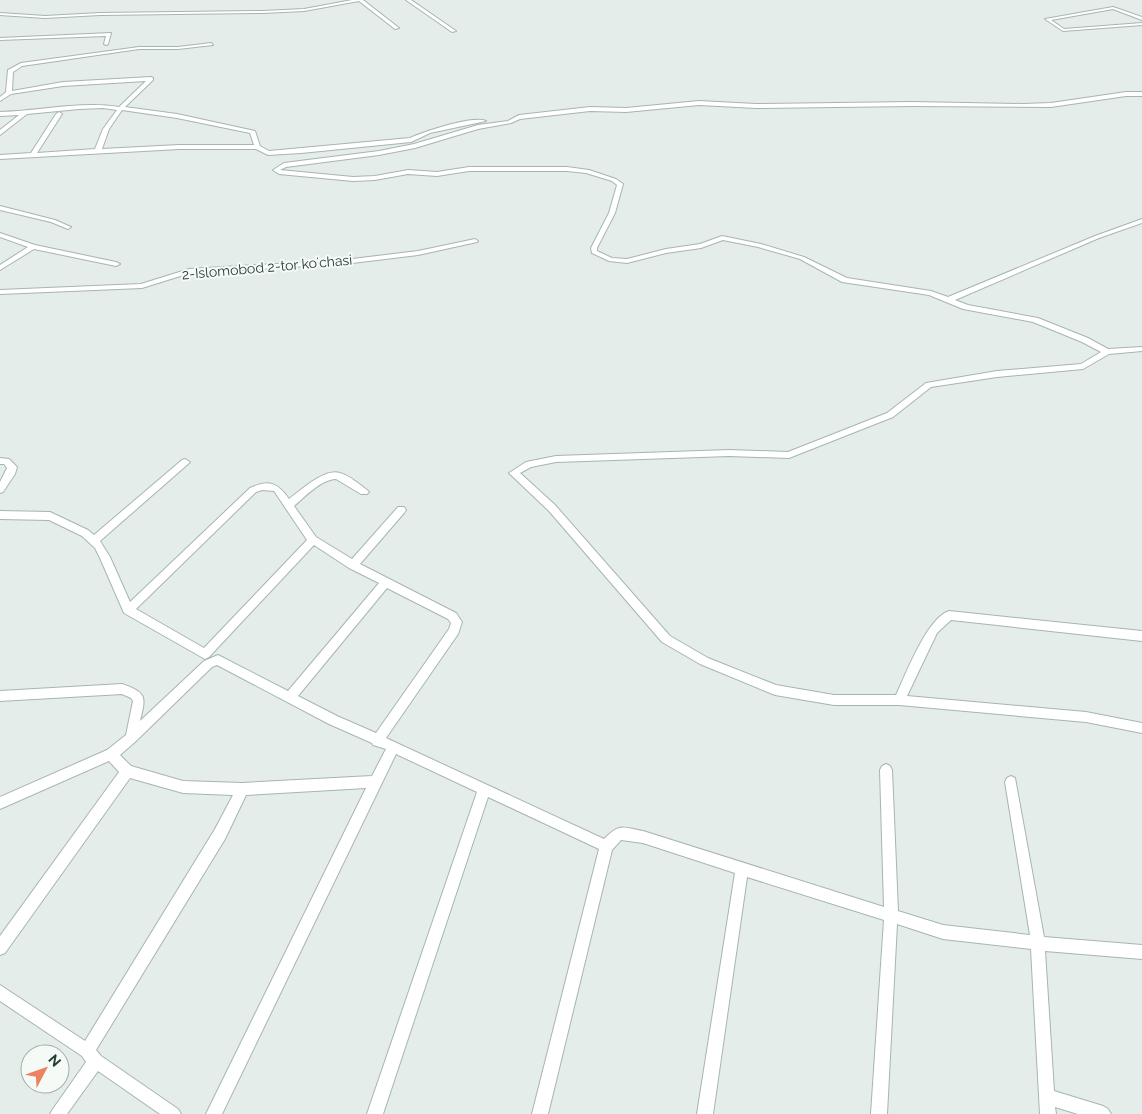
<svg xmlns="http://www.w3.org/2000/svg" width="1142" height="1114" font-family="Raleway,sans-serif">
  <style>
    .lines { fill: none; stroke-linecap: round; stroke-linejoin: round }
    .minor-casing { stroke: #a7b5b0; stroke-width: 2 }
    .minor { fill: #fff; fill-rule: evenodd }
    .labels { text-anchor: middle; stroke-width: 4; stroke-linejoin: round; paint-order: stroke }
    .far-street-label { font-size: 14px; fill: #243e37; stroke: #f5faf7 }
  </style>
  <rect width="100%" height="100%" fill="#e4ede9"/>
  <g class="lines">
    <defs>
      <path id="minor" d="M352 0H363L399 28 395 29 359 1 304 11 263 13 100 15 45 18 0 15V13L45 16 100 13 263 11 304 9Z
        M406 0H411L456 31 452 32Z
        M1113 7 1142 17V20L1113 9 1051 20 1064 29 1142 23V25L1063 31 1045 19Z
        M111 33 108 44 106 45 104 44 106 36 0 40V38Z
        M211 43 213 45 178 49H139L22 66 13 72 12 91 63 82 151 77 153 78V80L125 107 177 114 255 131 260 146 269 151 410 138C423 132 473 115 486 121L430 133 411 142 301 153 268 155 256 149H179L0 159V155L31 153 56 114 59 112 62 114 37 153 95 149 103 129 117 110 103 108 79 109 27 114 0 135V130L19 115 0 116V112C40 111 80 101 119 107L146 81 63 86 11 94 0 101V97L6 92 8 70 21 63 139 47H178ZM122 110 177 118 250 133 254 145H179L102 149 109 129Z
        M1126 92H1142V96H1126L1051 107 912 106 756 108 699 105 626 112 590 111 520 119 511 123 478 129 415 148 379 155 286 167 280 170 353 177 375 176 408 170 437 172 469 167H567L589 170 616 179 623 184 615 213 597 248V251L612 258 627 259 666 249 700 244 722 236 761 244 804 257 847 278 931 291 948 297 1095 236 1142 219V223L1099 238 955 300 968 305 1038 318 1088 338 1108 349 1142 347V351L1109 354 1083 369 997 377 931 387 893 417 789 458 729 456 556 462 531 467 520 473 555 505 670 636 708 658 776 685 834 695H896C906 674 927 618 949 611L1142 631V641L951 620 937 633 907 696 1086 712 1142 723V733L1086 722 899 705H834L775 695 700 664 662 642 549 511 509 473 526 462 556 456 729 450 788 452 887 413 926 383 997 371 1081 364 1101 352 1082 342 1033 322 963 309 929 295 842 282 800 259 758 247 723 240 701 248 666 253 627 263 609 261 592 253 591 248 609 213 617 185 612 181 586 173 567 171H469L437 176 408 174 375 180 353 181 279 174 273 170 284 163 379 151 414 144 478 125 508 121 519 115 590 107 626 108 699 101 756 104 912 102 1023 104 1051 103Z
        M0 206 55 220 71 227 68 229 51 222 0 210Z
        M0 233 35 245 116 262 120 264 116 266 34 249 0 270V265L28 247 0 237Z
        M475 239 478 241 477 242 418 255 344 264 190 273 142 288 0 294V290L141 284 189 269 344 260 418 251Z
        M0 458 9 459 17 467 15 474 3 492 0 493V482L7 468 4 464H0Z
        M185 459 190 462 188 464 100 541 110 557 130 602 250 488C269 479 278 483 289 499 301 490 325 468 340 473 350 476 359 484 367 490L369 492 367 494H361L336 479C320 480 306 496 294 506L316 537 352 559 398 507H404L406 510 404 513 360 564 456 613 462 622 458 634 386 738 604 839C620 823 622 827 643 831L884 907 880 770 882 766 886 764 890 766 892 770 898 911 943 925 1030 935 1005 782 1007 778 1011 776 1015 778 1044 937 1142 945V959L1045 951 1054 1091 1103 1106 1108 1109 1111 1114H1078L1055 1107 1056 1114H1040L1031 949 943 939 897 924 887 1114H871L884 920 747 877 713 1114H697L735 873 643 843 621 840 612 850 548 1114H532L599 849 488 797 383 1114H367L477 792 396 754 222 1114H206L366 788 246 795 225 839 96 1050 101 1056 178 1109 181 1114H160L98 1071 67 1114H50L53 1109 86 1062 82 1056 0 1001V985L85 1041 215 829 233 795 183 793 130 778 5 953 0 955V936L119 772 109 761 0 809V797L107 750 126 735 133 701 131 698 122 694 0 701V691L122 684C147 693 146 696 140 721L204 661 218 655 288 691 379 583 349 568 314 545 209 657 205 659 124 613 100 558 95 548 82 536 49 520 0 519V511L50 512 88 530 94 535 182 460ZM262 490 274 491 307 540 204 648 136 609 256 492ZM387 588 448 619 451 623 449 629 376 733 337 716 298 696ZM217 665 329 724 372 743 373 745 386 749 372 776 242 783 183 781 131 766 120 755 135 742 212 667Z"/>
    </defs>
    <!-- minor casing -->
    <use href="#minor" class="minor-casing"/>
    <!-- minor -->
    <use href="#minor" class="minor"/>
  </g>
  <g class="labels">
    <!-- far-street labels -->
    <g class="far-street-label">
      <text transform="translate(267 267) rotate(-5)" y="5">2-Islomobod 2-tor koʻchasi</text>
    </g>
  </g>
  <!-- north arrow -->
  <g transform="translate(45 1069) rotate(49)"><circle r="24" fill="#f5faf7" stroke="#a1afaa"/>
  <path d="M0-4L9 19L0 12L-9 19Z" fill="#ee8162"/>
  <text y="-8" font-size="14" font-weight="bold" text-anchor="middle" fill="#243e37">N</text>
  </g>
</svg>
